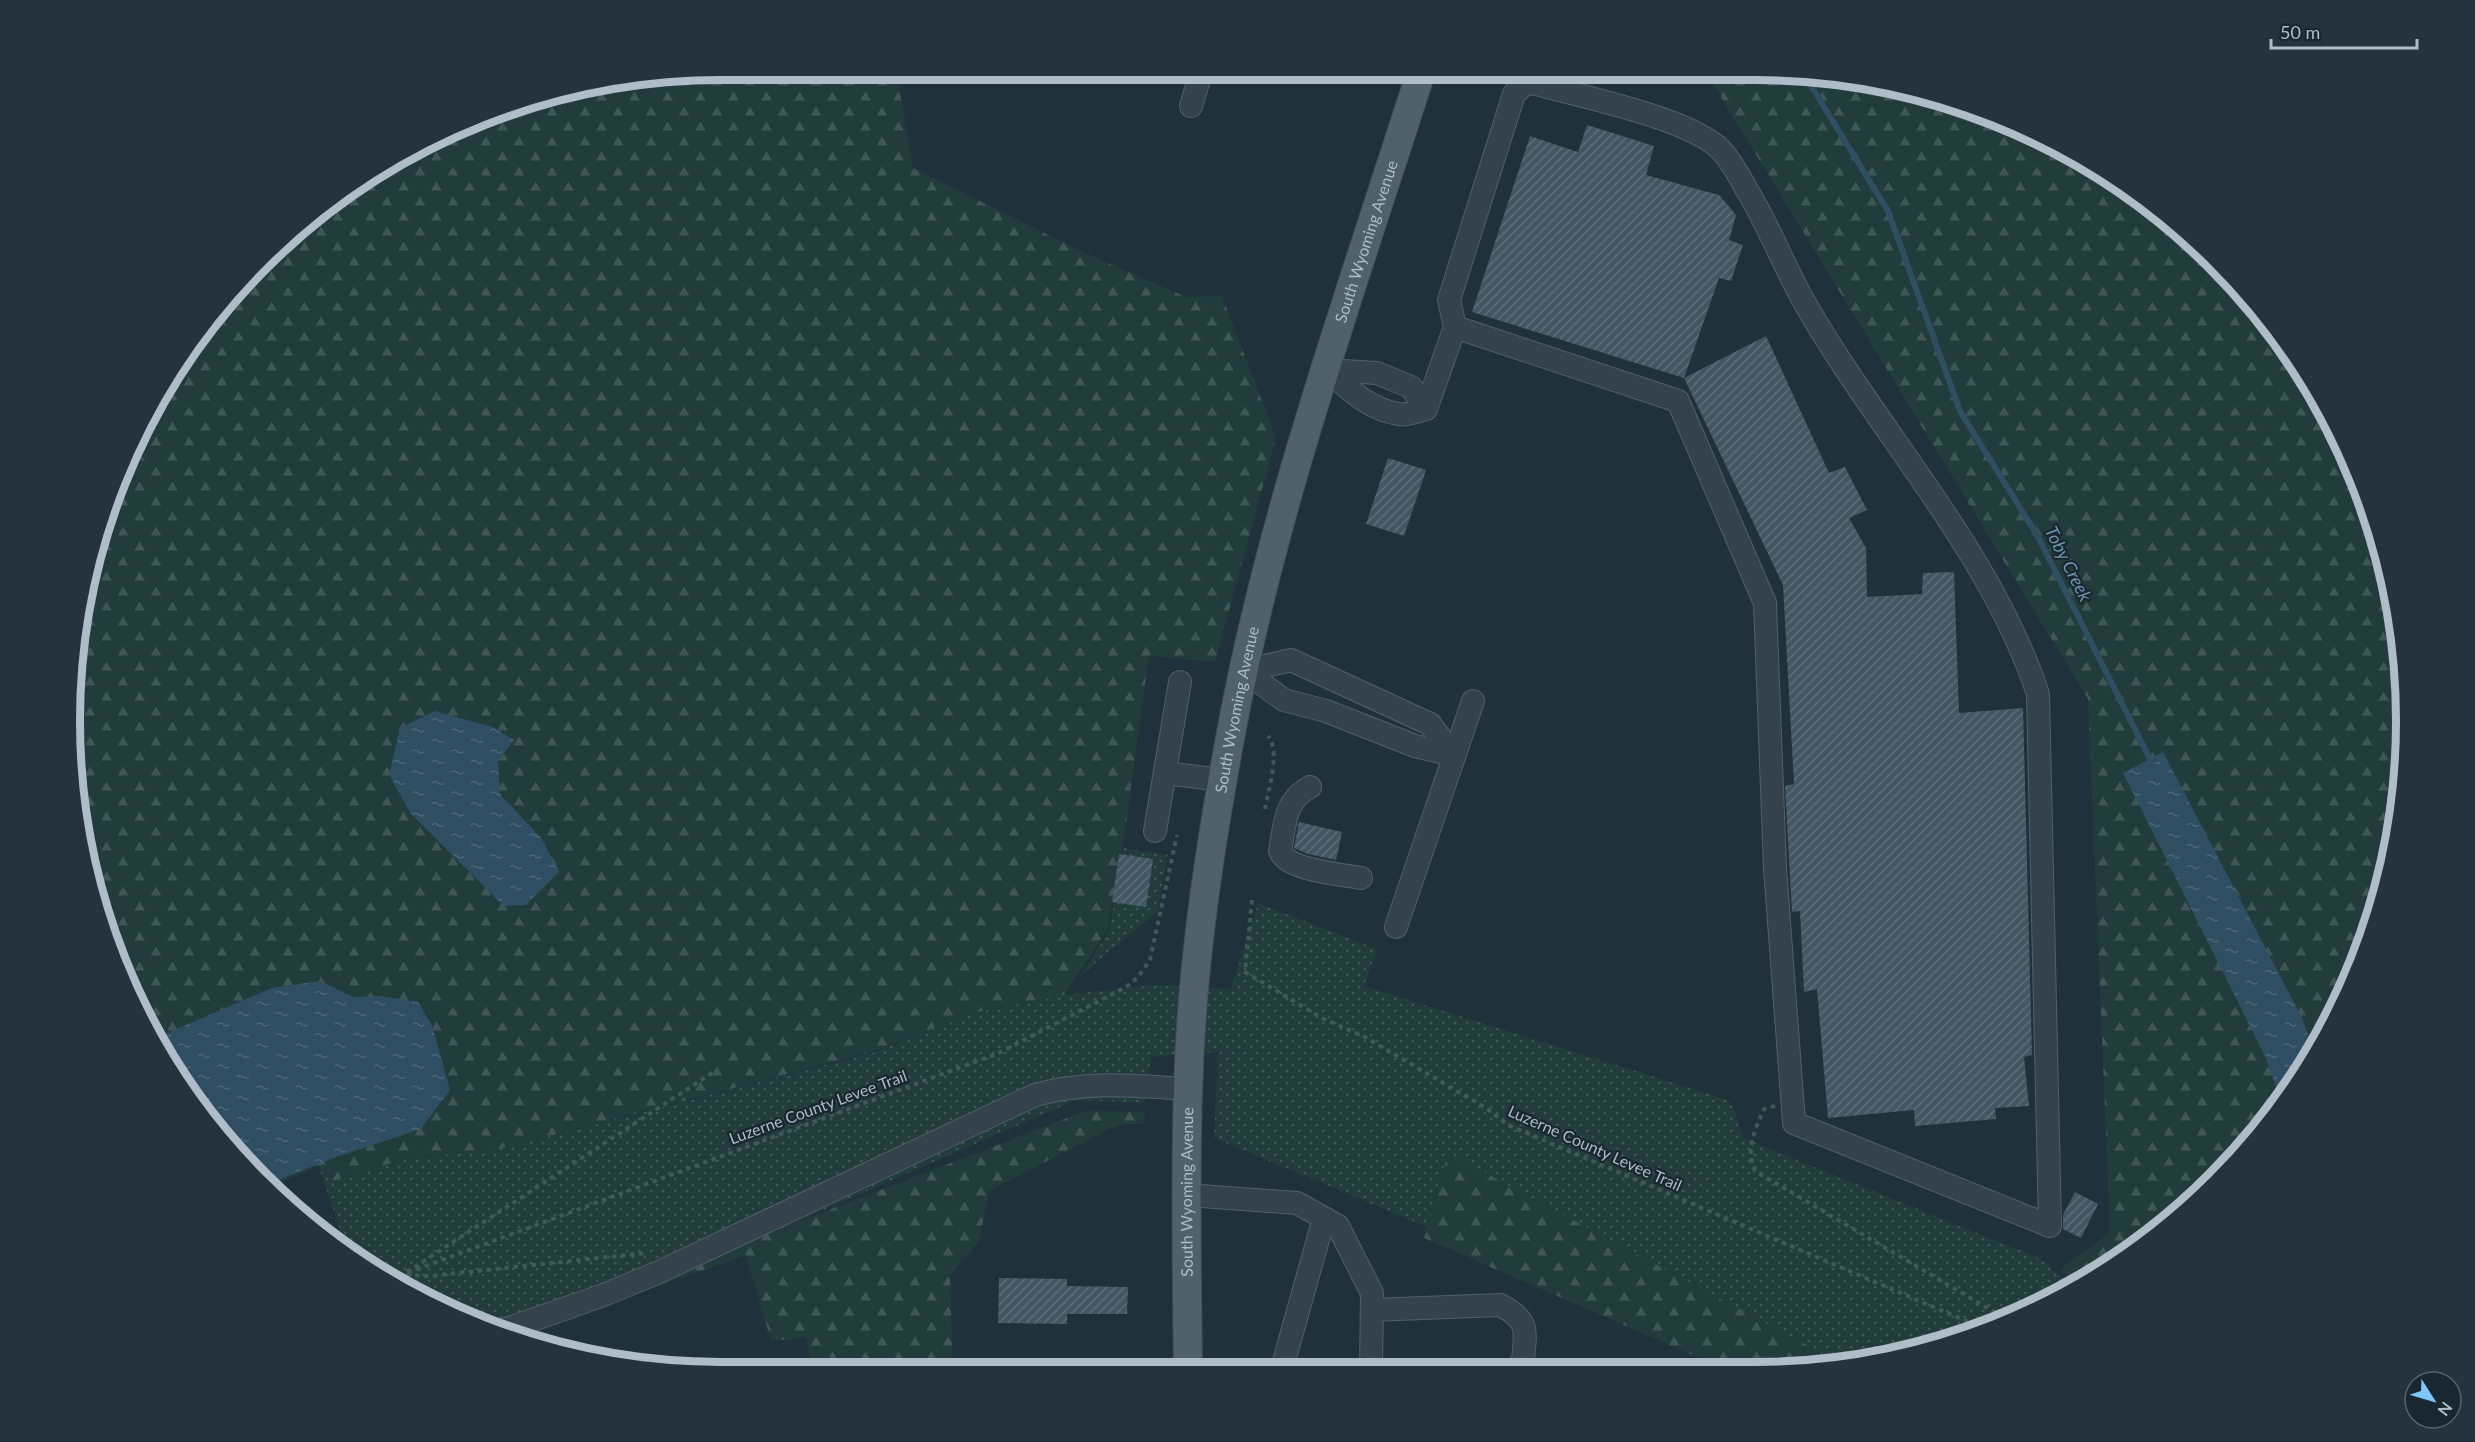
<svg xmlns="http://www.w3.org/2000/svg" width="2475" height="1442" font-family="Lato,sans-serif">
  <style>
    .grass { fill: url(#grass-dots) }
    .forest { fill: url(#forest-firs) }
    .water { fill: url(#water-ripples) }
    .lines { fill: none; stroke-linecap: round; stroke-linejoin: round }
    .stream { stroke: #2f4e62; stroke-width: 6 }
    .building { fill: url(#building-hatch) }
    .minor-casing { stroke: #516069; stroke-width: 24 }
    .major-casing { stroke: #3f4e58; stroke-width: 30 }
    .path { stroke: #3f5957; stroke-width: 4; stroke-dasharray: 4.5 4.5; stroke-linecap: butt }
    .minor { stroke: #33424b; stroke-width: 22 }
    .major { stroke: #51616c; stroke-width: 28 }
    .labels { text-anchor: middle; stroke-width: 4.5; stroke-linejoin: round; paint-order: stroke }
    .street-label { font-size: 16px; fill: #aebdc8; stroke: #192730 }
    .water-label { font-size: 18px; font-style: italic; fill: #6b95ae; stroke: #192730 }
    .rim { fill: none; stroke: #aebdc8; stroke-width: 8 }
  </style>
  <defs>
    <pattern id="grass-dots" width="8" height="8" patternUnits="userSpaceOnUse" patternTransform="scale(1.5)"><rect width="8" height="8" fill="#213c3a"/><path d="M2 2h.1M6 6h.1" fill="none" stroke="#3f5655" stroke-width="1.8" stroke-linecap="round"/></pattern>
    <pattern id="forest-firs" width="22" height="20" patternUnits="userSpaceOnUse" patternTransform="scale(1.5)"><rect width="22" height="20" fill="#213c3a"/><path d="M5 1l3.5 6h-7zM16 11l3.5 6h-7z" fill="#3f5655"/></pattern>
    <pattern id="water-ripples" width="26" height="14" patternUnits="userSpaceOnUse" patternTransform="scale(1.5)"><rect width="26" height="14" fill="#2f4e62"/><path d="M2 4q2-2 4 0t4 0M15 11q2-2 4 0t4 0" fill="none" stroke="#4b6677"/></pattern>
    <pattern id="building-hatch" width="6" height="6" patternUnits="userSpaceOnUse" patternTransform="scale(1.5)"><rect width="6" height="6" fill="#425763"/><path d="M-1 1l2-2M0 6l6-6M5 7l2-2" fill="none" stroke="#5b6d78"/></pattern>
  </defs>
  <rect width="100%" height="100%" fill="#1f313b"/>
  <!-- grass -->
  <path class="grass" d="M1124 848 1168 855 1157 912 1081 975 1109 931Z
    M1258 903 1377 949 1364 986 1728 1100 1734 1109 1743 1138 2039 1258 2074 1288 1963 1339 1840 1363 1448 1154 1427 1227 1214 1138 1218 1052 1151 1057 1145 1103 1076 1100 730 1251 505 1335 359 1263 335 1242 343 1239 319 1167 325 1164 330 1182 405 1159 503 1148 872 1053 973 1013 1064 995 1154 985 1231 989Z"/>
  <!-- forest -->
  <path class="forest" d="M1797 70 1963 103 2116 179 2215 260 2296 358 2356 471 2393 593 2406 721 2394 848 2356 970 2296 1083 2215 1182 2080 1286 2060 1269 2110 1233 2088 699 1711 81 1677 71Z
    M897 74 913 168 1087 254 1186 297 1222 296 1276 438 1215 662 1149 656 1123 845 1107 930 1064 995 973 1013 872 1052 503 1148 405 1159 329 1182 325 1164 271 1186 231 1151 157 1047 119 970 82 849 70 763 75 636 91 552 136 433 179 358 260 260 324 204 432 136 512 103 636 75Z
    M1085 1111 1145 1112 1144 1123 1117 1125 989 1191 979 1242 950 1275 953 1372H813L806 1338 771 1341 746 1255 512 1338 505 1335Z
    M1448 1153 1840 1363 1797 1372H1724L1722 1368 1424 1238Z"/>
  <!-- water -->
  <path class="water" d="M435 711 492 727 514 740 498 761 500 794 542 839 559 872 526 905 504 906 411 814 389 775 400 728Z
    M2163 752 2302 1018 2314 1051 2296 1083 2281 1101 2266 1058 2123 773Z
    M320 981 353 997 380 996 418 1002 432 1025 450 1090 421 1129 336 1157 269 1184 231 1151 153 1039 272 988Z"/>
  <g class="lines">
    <!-- stream -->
    <path class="stream" d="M1802 71 1888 211 1960 411 2037 535 2153 765"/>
  </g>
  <!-- building -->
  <path class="building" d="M1587 125 1654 146 1646 175 1719 195 1736 215 1729 240 1743 245 1731 281 1719 278 1684 378 1472 312 1530 136 1578 152Z
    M1766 336 1829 473 1845 467 1867 510 1849 518 1866 548 1867 597 1922 594 1923 573 1954 572 1959 713 2023 708 2032 1055 2024 1057 2029 1106 1995 1108 1996 1119 1915 1126 1914 1110 1828 1118 1817 989 1804 992 1800 911 1792 912 1785 786 1794 784 1783 585 1684 378Z
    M1388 458 1426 470 1404 536 1366 524Z
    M1299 822 1342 832 1336 860 1308 854 1294 848Z
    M1119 854 1153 859 1146 907 1112 902Z
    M2075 1192 2098 1204 2081 1238 2063 1229V1215Z
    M999 1278 1067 1279V1286L1128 1287 1127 1314H1067V1324L998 1323Z"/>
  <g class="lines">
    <defs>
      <path id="minor" d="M1191 106 1201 73
        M1327 370 1377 373 1411 387 1426 409
        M1327 370C1348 389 1369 409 1398 414 1406 416 1418 411 1426 409
        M1426 409 1455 327 1449 300 1514 94 1524 85 1533 83C1581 97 1686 117 1720 149 1731 160 1739 176 1747 190 1770 228 1785 269 1807 307 1881 435 1991 552 2038 694L2050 1226 1794 1123 1775 868 1765 603 1678 401 1455 327
        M1291 660 1430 724 1453 755 1415 746 1326 711 1284 700 1244 671Z
        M1165 773 1222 780
        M1310 787C1284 801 1285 824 1280 851 1288 871 1341 874 1361 878
        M1155 831 1180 682
        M1396 927 1473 701
        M1187 1195 1297 1203 1324 1218 1281 1372
        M1324 1218 1338 1226 1372 1293 1371 1372
        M1372 1310 1500 1305C1531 1321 1525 1331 1523 1362L1511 1372
        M498 1332 601 1296 657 1273 1035 1095C1088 1080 1134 1086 1188 1089"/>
      <g id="major">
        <path id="s1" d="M1188 1372C1187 1278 1185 1184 1188 1091 1191 971 1209 851 1231 733 1272 509 1352 289 1421 72"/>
      </g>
    </defs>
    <!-- minor casing -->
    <use href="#minor" class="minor-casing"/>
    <!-- major casing -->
    <use href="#major" class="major-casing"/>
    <!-- path -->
    <path class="path" d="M1265 809C1268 792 1281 750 1268 736
      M1252 900 1245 972 1322 1018 1363 1036 1486 1108 1508 1125 1985 1329
      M1775 1106 1764 1109C1755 1130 1745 1149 1755 1171L2006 1319
      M407 1272 715 1071
      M406 1275 430 1276 646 1253
      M391 1279 999 1053 1126 987 1138 977 1150 960 1177 835"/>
    <!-- minor -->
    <use href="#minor" class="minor"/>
    <!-- major -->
    <use href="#major" class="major"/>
  </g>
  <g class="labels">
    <!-- street labels -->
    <g class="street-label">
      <text dy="6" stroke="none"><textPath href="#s1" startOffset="1152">South Wyoming Avenue</textPath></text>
      <text dy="6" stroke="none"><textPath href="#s1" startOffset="666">South Wyoming Avenue</textPath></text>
      <text transform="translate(818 1107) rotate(-20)" y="6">Luzerne County Levee Trail</text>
      <text transform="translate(1595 1148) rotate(24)" y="6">Luzerne County Levee Trail</text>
      <text dy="6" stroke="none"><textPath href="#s1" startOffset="180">South Wyoming Avenue</textPath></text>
    </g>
    <!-- water labels -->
    <g class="water-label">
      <text transform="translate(2068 564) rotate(63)" y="6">Toby Creek</text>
    </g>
  </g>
  <!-- crop -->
  <path d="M0 0H2475V1442H0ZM721 80H1755A641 641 0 0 1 2396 721V721A641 641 0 0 1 1755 1362H721A641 641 0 0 1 80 721V721A641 641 0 0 1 721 80Z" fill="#25333c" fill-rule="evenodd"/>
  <path class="rim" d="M721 80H1755A641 641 0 0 1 2396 721V721A641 641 0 0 1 1755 1362H721A641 641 0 0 1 80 721V721A641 641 0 0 1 721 80Z"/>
  <!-- north arrow -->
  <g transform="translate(2433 1400) rotate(127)"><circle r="28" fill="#192730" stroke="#55636d" stroke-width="1.5"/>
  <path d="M0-4.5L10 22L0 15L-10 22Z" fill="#7cc7ff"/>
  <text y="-9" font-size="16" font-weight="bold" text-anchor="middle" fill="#aebdc8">N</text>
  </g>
  <!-- scale -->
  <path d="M2271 39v9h146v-9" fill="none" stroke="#aebdc8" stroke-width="3"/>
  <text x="2280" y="39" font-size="18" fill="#aebdc8" stroke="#192730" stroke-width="4.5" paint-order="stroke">50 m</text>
</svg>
